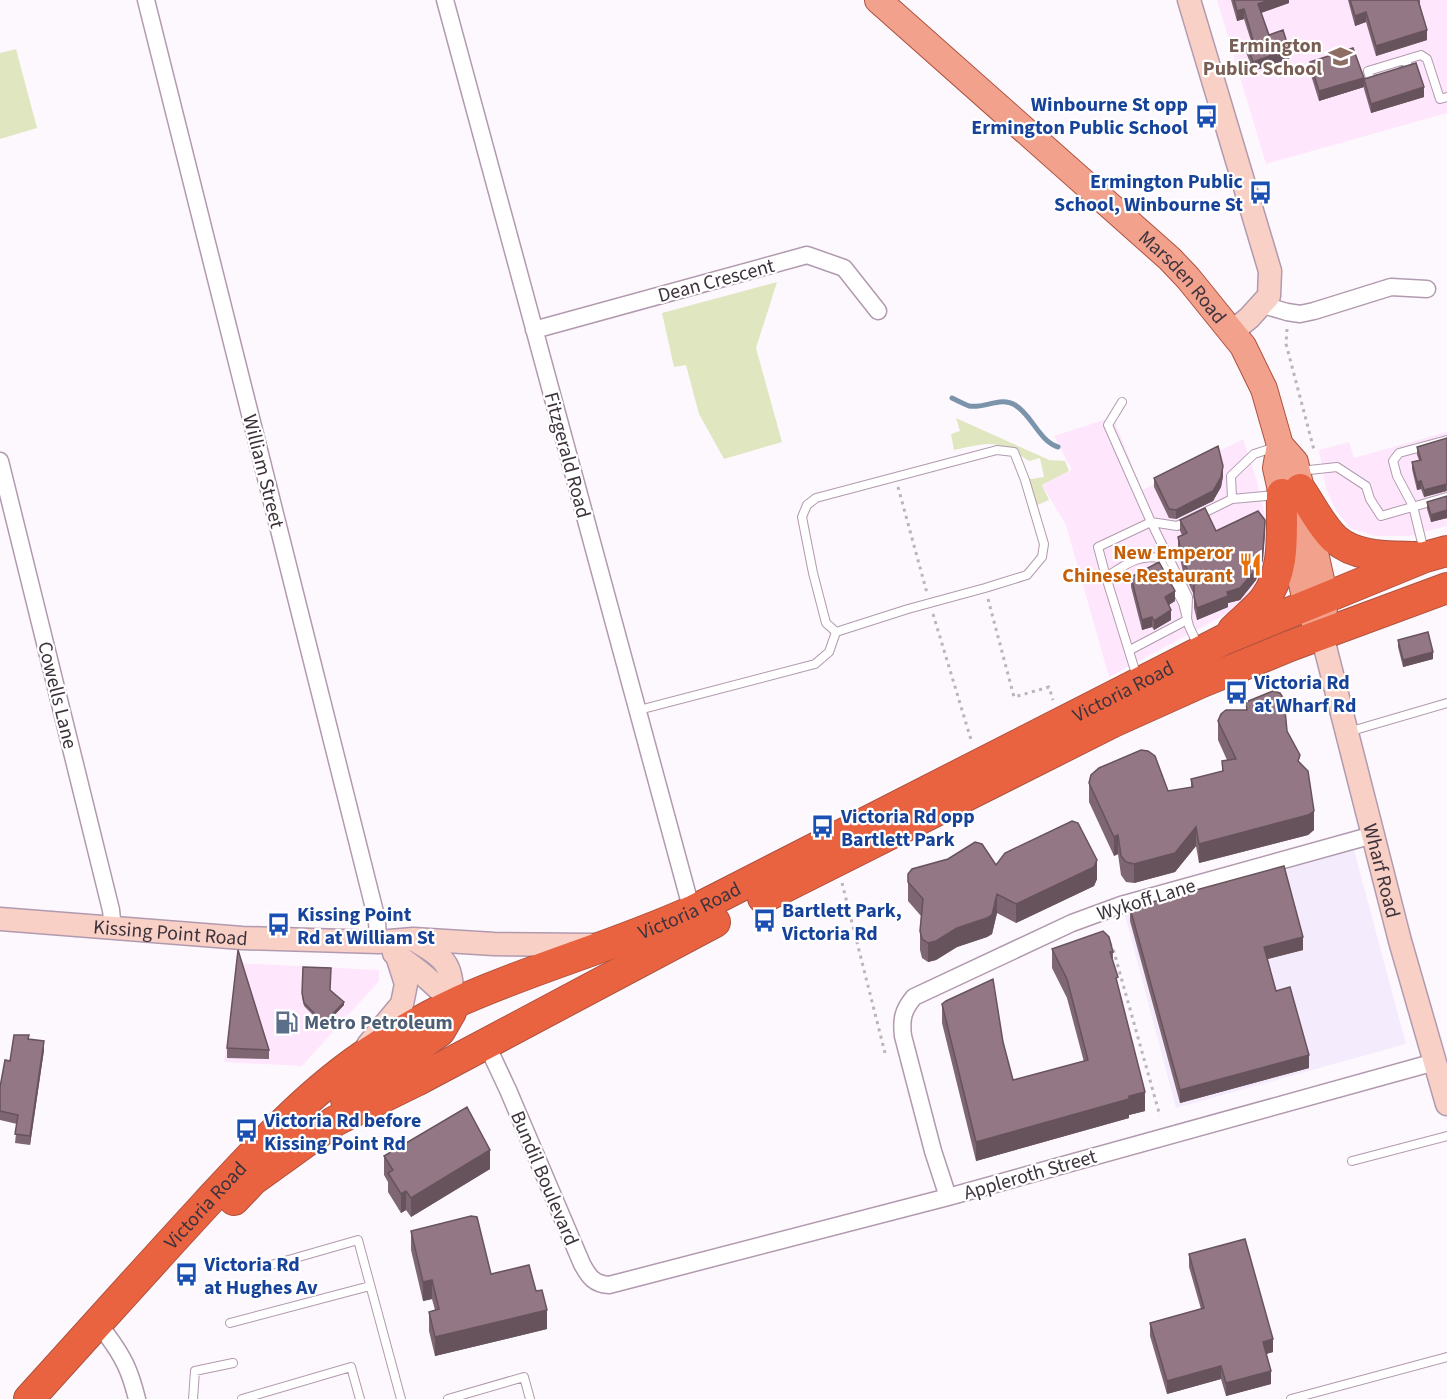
<svg xmlns="http://www.w3.org/2000/svg" width="1447" height="1399" font-family="'Source Sans 3',sans-serif">
  <style>
    .built { fill: #fee6fc }
    .industrial { fill: #f4ecfd }
    .green { fill: #e0e7c0 }
    .lines { fill: none; stroke-linecap: round; stroke-linejoin: round }
    .stream { stroke: #7b94ac; stroke-width: 5 }
    .lane-casing { stroke: #b19aaf; stroke-width: 10 }
    .street-casing { stroke: #b19aaf; stroke-width: 19 }
    .secondary-casing { stroke: #b19aaf; stroke-width: 25 }
    .primary-casing { stroke: #ad523f; stroke-width: 28 }
    .highway-casing { stroke: #ad523f; stroke-width: 32 }
    .path { stroke: #bbb4bb; stroke-width: 3; stroke-dasharray: 3 4.5; stroke-linecap: butt }
    .lane { stroke: #fff; stroke-width: 8 }
    .street { stroke: #fff; stroke-width: 16 }
    .secondary { stroke: #f9d0c6; stroke-width: 22 }
    .primary { stroke: #f2a18c; stroke-width: 26 }
    .highway { stroke: #ea6340; stroke-width: 30 }
    .wall { fill: #7e6672 }
    .shaded-wall { fill: #67535c }
    .building { fill: #937784; stroke: #67535c; stroke-width: 1.5 }
    .labels { text-anchor: middle; stroke-width: 4.5; stroke-linejoin: round; paint-order: stroke }
    .education-label { font-size: 20px; font-weight: bold; fill: #785e54; stroke: #fff; text-anchor: end }
    .transit-label { font-size: 20px; font-weight: bold; fill: #164399; stroke: #fff; text-anchor: start }
    .street-label { font-size: 20px; fill: #3d333c; stroke: #fff }
    .food-label { font-size: 20px; font-weight: bold; fill: #c56008; stroke: #fff; text-anchor: end }
    .service-label { font-size: 20px; font-weight: bold; fill: #4e5e75; stroke: #fff; text-anchor: start }
  </style>
  <rect width="100%" height="100%" fill="#fdf8fd"/>
  <!-- built -->
  <path class="built" d="M1217 0H1447V113L1266 164Z
    M1113 417 1142 490 1243 439 1256 478 1271 542 1266 578 1228 613 1109 677 1066 525 1042 485 1072 470 1054 436Z
    M1447 432V526L1409 536H1375L1350 528 1336 510 1326 488 1319 450 1349 442 1354 458Z
    M236 963 379 970V981L302 1066 224 1062Z"/>
  <!-- industrial -->
  <path class="industrial" d="M1354 850 1406 1044 1176 1108 1125 915Z"/>
  <!-- green -->
  <path class="green" d="M16 49 37 128 0 139V53Z
    M777 282 756 348 782 442 724 459 699 414 686 365 674 367 662 313Z
    M956 418 1049 460 1065 461 1069 471 1042 485 1049 500 1033 507 1025 480 1044 477 1040 458 1029 461C994 439 993 442 954 450L951 434 960 431Z"/>
  <g class="lines">
    <!-- stream -->
    <path class="stream" d="M952 398C958 401 964 404 969 406 984 409 1001 396 1015 405 1032 415 1039 441 1058 447"/>
    <defs>
      <path id="lane" d="M1402 71 1409 69 1406 60
        M1378 79 1371 81 1368 71 1421 55 1427 59 1440 99 1447 97
        M1122 402 1108 425 1151 522 1188 597 1187 620
        M997 450 1014 452 1025 480 1044 544 1042 557 1027 575 985 588 908 609 836 632 826 623 813 573 802 517 807 505 816 498Z
        M1300 471 1337 467 1366 486 1370 499 1381 516 1447 497
        M1232 499 1231 476 1254 454 1276 447
        M1424 551 1413 506 1397 476 1393 461 1399 453 1447 440
        M1106 577C1124 566 1137 554 1159 558L1183 603 1189 626 1199 648
        M1130 650 1187 620
        M1137 677 1106 577 1098 547 1151 522 1177 526 1232 499 1276 495
        M639 710 815 664 829 652 836 632
        M1348 732 1447 703
        M1352 1161 1447 1136
        M264 1267 358 1240 401 1399
        M230 1323 370 1286
        M193 1399 195 1371 233 1363
        M242 1399 351 1367 360 1399
        M448 1399 524 1377 530 1399
        M1291 1399 1447 1357"/>
      <path id="street" d="M146 0 377 920 378 942
        M445 0 692 911
        M1263 305 1287 312 1300 314 1314 311 1391 287 1427 289
        M534 330 807 255 844 268 878 311
        M0 461 111 910 113 929
        M486 1043 508 1090 582 1264C589 1277 594 1284 609 1285L948 1197 1435 1062
        M948 1197 933 1151 903 1036C901 1019 903 1010 914 997L1072 923 1121 905 1373 835
        M107 1335C124 1358 130 1371 137 1399"/>
      <g id="secondary">
        <path d="M1189 0 1270 271 1269 296 1249 318 1233 331"/>
        <path id="s1" d="M1322 635 1400 941 1447 1104"/>
        <path id="s2" d="M0 919 242 938 378 942 413 939 494 944 595 945"/>
        <path d="M416 941C450 961 451 965 453 1004"/>
        <path d="M394 953C417 969 435 983 453 1004"/>
        <path d="M368 1045 402 1004 406 984 397 956"/>
      </g>
      <g id="primary">
        <path id="s3" d="M878 0 1170 259 1188 278 1243 346 1264 389 1280 445 1295 462 1325 598 1323 618"/>
        <path d="M1280 445 1276 468 1307 606 1316 624"/>
      </g>
      <g id="highway">
        <path d="M1300 489C1311 505 1321 526 1335 539 1357 558 1389 556 1416 557"/>
        <path d="M1233 630C1243 620 1255 611 1264 600 1287 570 1281 530 1282 494"/>
        <path d="M763 898 1113 722 1202 682 1290 646 1447 588"/>
        <path d="M346 1100 440 1031 451 1012"/>
        <path d="M234 1200 253 1180 335 1121 416 1081 715 922"/>
        <path id="s4" d="M29 1399C88 1334 146 1269 206 1204 257 1149 309 1091 372 1050 398 1033 427 1016 455 1003 532 968 615 946 692 911L1225 639 1425 557 1447 551"/>
      </g>
    </defs>
    <!-- lane casing -->
    <use href="#lane" class="lane-casing"/>
    <!-- street casing -->
    <use href="#street" class="street-casing"/>
    <!-- secondary casing -->
    <use href="#secondary" class="secondary-casing"/>
    <!-- primary casing -->
    <use href="#primary" class="primary-casing"/>
    <!-- highway casing -->
    <use href="#highway" class="highway-casing"/>
    <!-- path -->
    <path class="path" d="M1287 329 1286 344 1314 450
      M898 487 927 593
      M988 599 1014 697 1049 687 1053 700
      M933 614 972 743
      M842 883 885 1053
      M1110 943 1114 952 1160 1116"/>
    <!-- lane -->
    <use href="#lane" class="lane"/>
    <!-- street -->
    <use href="#street" class="street"/>
    <!-- secondary -->
    <use href="#secondary" class="secondary"/>
    <!-- primary -->
    <use href="#primary" class="primary"/>
    <!-- highway -->
    <use href="#highway" class="highway"/>
  </g>
  <!-- wall -->
  <path class="wall" d="M1231 0H1289V3L1261 13 1269 35 1289 59 1253 71 1246 52V42L1251 41 1244 19 1237 21Z
    M1348 0H1420V5L1427 40 1376 56 1366 22 1355 26Z
    M1310 62 1364 87 1319 101 1310 72Z
    M1364 79 1424 97 1371 113 1364 89Z
    M1447 438V491L1424 497 1421 489 1417 490 1412 469V462L1419 460 1417 455V447Z
    M1223 476 1221 487 1213 501 1176 519 1169 518 1154 487V478Z
    M1447 496V518L1431 522 1427 509V502Z
    M1180 520 1216 531 1265 520V535L1263 560 1256 580 1240 600 1228 603V607L1197 620 1194 608V595L1183 572 1178 549V537L1182 535 1180 531Z
    M1131 577 1175 601 1169 605 1171 620 1154 630 1152 627 1142 630 1131 587Z
    M1398 640 1433 659 1403 667 1398 647Z
    M1246 702 1287 731 1300 764 1314 830 1308 835 1199 863 1196 846 1175 872 1134 883 1126 882 1121 875 1118 854 1114 856 1089 802V783L1168 791 1191 787V779L1222 772V761L1227 760 1218 740V721L1246 710Z
    M996 865 1097 879 1094 886 1016 923 997 913 992 934 987 937 957 947 936 960 928 962 922 958 920 950V931L921 916 908 901V874Z
    M1130 908 1303 950 1267 959 1276 991 1309 1068 1180 1103 1130 921Z
    M1052 949 1113 952V961L1118 987 1145 1111 1129 1115V1118L976 1161 942 1023V1004L1003 1042 1013 1080 1084 1062 1067 998 1052 968Z
    M303 967 330 990 344 1005 324 1026 304 1006 302 997Z
    M29 1039 44 1050 30 1145 15 1143 17 1124 0 1120V1087L10 1061Z
    M227 1048 269 1050V1059L227 1058Z
    M384 1156 490 1169 411 1217 406 1210 401 1213 388 1192V1182L384 1175Z
    M411 1231 491 1274 536 1291 547 1329 435 1356 429 1331V1312L435 1310 432 1299 423 1301 411 1250Z
    M1189 1254 1273 1352 1266 1354 1271 1384 1226 1396 1221 1379 1167 1394 1150 1336V1323L1201 1309 1189 1267Z"/>
  <!-- shaded-wall -->
  <path class="shaded-wall" d="M1269 0H1289V3L1258 14V4Z
    M1244 9V19L1237 21V11Z
    M1366 12V22L1355 26V16Z
    M1427 30V40L1376 56V46Z
    M1289 49V59L1253 71V62Z
    M1364 78V87L1319 101V91Z
    M1424 87V97L1371 113V104Z
    M1223 466V476L1221 487 1213 501 1176 519V510Z
    M1421 481V489L1417 490V482Z
    M1446 483V491L1424 497V490Z
    M1447 510V518L1431 522V515Z
    M1265 523 1263 560 1256 580 1240 600 1228 603V607L1197 620V608L1227 592Z
    M1175 591V601L1165 607V597Z
    M1171 610V620L1154 630V621Z
    M1152 617V627L1142 630V620Z
    M1433 652V659L1403 667V660Z
    M1314 811V830L1308 835 1199 863V844Z
    M1196 827V846L1175 872 1134 883V864Z
    M1118 835V854L1114 856V837Z
    M1097 860V879L1094 886 1016 923V904Z
    M997 894V913L992 934 987 937 957 947 936 960 928 962V943Z
    M1303 937V950L1264 960V947Z
    M344 1002V1005L324 1026V1023Z
    M44 1041V1050L30 1145V1136Z
    M1309 1055V1068L1180 1103V1090Z
    M1145 1092V1111L1129 1115V1118L976 1161V1142L1129 1096Z
    M490 1150V1169L411 1217V1198Z
    M406 1191V1210L401 1213V1194Z
    M432 1280V1299L423 1301V1282Z
    M547 1310V1329L435 1356V1337Z
    M1273 1339V1352L1263 1355V1342Z
    M1221 1366V1379L1167 1394V1381Z
    M1271 1371V1384L1226 1396V1383Z"/>
  <!-- building -->
  <path class="building" d="M1234 0H1269L1258 4 1269 35 1283 30 1289 49 1253 62 1246 42 1253 40 1244 9 1237 11Z
    M1350 0H1418L1427 30 1376 46 1366 12 1355 16Z
    M1353 48 1364 78 1319 91 1310 62Z
    M1416 63 1424 87 1371 104 1364 79Z
    M1447 438V484L1424 490 1421 481 1417 482 1412 462 1421 460 1417 447Z
    M1218 446 1223 466 1221 477 1213 491 1176 510 1169 509 1154 478Z
    M1447 496V510L1431 515 1427 502Z
    M1205 508 1216 531 1258 511 1265 520V523L1263 548 1256 569 1240 588 1227 592 1228 596 1197 608 1194 597V583L1183 561 1178 537 1187 533 1180 520Z
    M1159 562 1175 591 1165 597 1171 610 1154 621 1152 617 1142 620 1131 577Z
    M1428 632 1433 652 1403 660 1398 640Z
    M1273 691 1280 693 1284 699 1287 731 1300 755 1298 761 1308 771 1314 811 1308 815 1199 844 1196 827 1175 853 1134 864 1126 862 1121 856 1118 835 1114 837 1089 783 1091 775 1099 768 1141 750 1148 751 1155 756 1168 791 1193 787 1191 779 1223 771 1222 761 1236 759 1218 721 1221 714 1226 710H1247L1246 702Z
    M1072 821 1078 823 1097 860 1094 867 1016 904 997 894 992 915 987 918 957 928 936 941 928 943 922 939 920 931 923 899 908 882V874L912 869 948 859 975 842 982 844 996 865 1005 853Z
    M1284 866 1303 937 1264 947 1276 991 1290 987 1309 1055 1180 1090 1130 908Z
    M1103 931 1109 937 1113 952H1110L1118 977 1116 978 1145 1092 1129 1096V1099L976 1142 942 1004 946 1001 993 979 1003 1042 1013 1080 1088 1060 1067 979 1052 949Z
    M238 950 269 1050 227 1048Z
    M303 967 331 968 330 990 344 1002 324 1023 304 1003 302 993Z
    M14 1035H29L28 1039 44 1041 30 1136 15 1134 18 1115 0 1111V1087L5 1060 10 1061Z
    M467 1107 490 1150 411 1198 406 1191 401 1194 388 1173 393 1170 384 1156Z
    M471 1216 477 1217 491 1274 529 1265 536 1291 542 1290 547 1310 435 1337 429 1312 439 1309 432 1280 423 1282 411 1231Z
    M1245 1239 1273 1339 1263 1342 1271 1371 1226 1383 1221 1366 1167 1381 1150 1323 1204 1308 1189 1254Z"/>
  <!-- icons -->
  <defs>
    <symbol id="school-bare" viewBox="-9 -9 18 18"><path d="M0-5L7-2L0 1L-7-2ZM-4 1L0 2.5L4 1V4Q0 6-4 4Z" fill="#8d6e63" stroke="#fff" stroke-width="2.5" paint-order="stroke"/></symbol>
    <symbol id="bus-bare" viewBox="-9 -9 18 18"><path d="M-5-6H5V4H4V6H2V4H-2V6H-4V4H-5ZM-3.5-4V0h7V-4ZM-3.5 1.2v1.5H-2V1.2ZM2 1.2v1.5H3.5V1.2Z" fill="#1a4fb4" stroke="#fff" stroke-width="2.5" paint-order="stroke"/></symbol>
    <symbol id="restaurant-bare" viewBox="-9 -9 18 18"><path d="M-5-6h1v4h1v-4h1v4h1v-4h1v5L-1.5 .5V6h-2V.5L-5-1ZM5-6V6H3V1.5H1.5Q1.5-4 5-6Z" fill="#e8710a" stroke="#fff" stroke-width="2.5" paint-order="stroke"/></symbol>
    <symbol id="fuel-bare" viewBox="-9 -9 18 18"><path d="M-5.5-6h7V0h2V4h1.3V-2.5L3-4.5l.8-.8L6-3V5H2.5V1h-1V6h-7ZM-4.2-4.7v3.2H.2V-4.7Z" fill="#5c6f8a" stroke="#fff" stroke-width="2.5" paint-order="stroke"/></symbol>
  </defs>
  <g fill-rule="evenodd">
    <use href="#school-bare" x="1324" y="40" width="33" height="33"/>
    <use href="#bus-bare" x="1190" y="100" width="33" height="33"/>
    <use href="#bus-bare" x="1244" y="176" width="33" height="33"/>
    <use href="#restaurant-bare" x="1234" y="548" width="33" height="33"/>
    <use href="#bus-bare" x="1220" y="676" width="33" height="33"/>
    <use href="#bus-bare" x="806" y="810" width="33" height="33"/>
    <use href="#bus-bare" x="748" y="904" width="33" height="33"/>
    <use href="#bus-bare" x="262" y="908" width="33" height="33"/>
    <use href="#fuel-bare" x="270" y="1006" width="33" height="33"/>
    <use href="#bus-bare" x="230" y="1114" width="33" height="33"/>
    <use href="#bus-bare" x="170" y="1258" width="33" height="33"/>
  </g>
  <g class="labels">
    <!-- education labels -->
    <g class="education-label">
      <text x="1322" y="52">Ermington<tspan x="1322" dy="23">Public School</tspan></text>
    </g>
    <!-- transit labels -->
    <g class="transit-label">
      <text x="1188" y="111" text-anchor="end">Winbourne St opp<tspan x="1188" dy="23">Ermington Public School</tspan></text>
      <text x="1243" y="188" text-anchor="end">Ermington Public<tspan x="1243" dy="23">School, Winbourne St</tspan></text>
      <text x="1254" y="689">Victoria Rd<tspan x="1254" dy="23">at Wharf Rd</tspan></text>
      <text x="841" y="823">Victoria Rd opp<tspan x="841" dy="23">Bartlett Park</tspan></text>
      <text x="782" y="917">Bartlett Park,<tspan x="782" dy="23">Victoria Rd</tspan></text>
      <text x="297" y="921">Kissing Point<tspan x="297" dy="23">Rd at William St</tspan></text>
      <text x="264" y="1127">Victoria Rd before<tspan x="264" dy="23">Kissing Point Rd</tspan></text>
      <text x="204" y="1271">Victoria Rd<tspan x="204" dy="23">at Hughes Av</tspan></text>
    </g>
    <!-- street labels -->
    <g class="street-label">
      <text dy="7" stroke="none"><textPath href="#s3" startOffset="412">Marsden Road</textPath></text>
      <text transform="translate(716 280) rotate(-15)" y="7">Dean Crescent</text>
      <text transform="translate(568 455) rotate(75)" y="7">Fitzgerald Road</text>
      <text transform="translate(264 471) rotate(76)" y="7">William Street</text>
      <text dy="7" stroke="none"><textPath href="#s4" startOffset="1324">Victoria Road</textPath></text>
      <text transform="translate(58 695) rotate(76)" y="7">Cowells Lane</text>
      <text dy="7" stroke="none"><textPath href="#s1" startOffset="243">Wharf Road</textPath></text>
      <text transform="translate(1146 899) rotate(-17)" y="7">Wykoff Lane</text>
      <text dy="7" stroke="none"><textPath href="#s4" startOffset="838">Victoria Road</textPath></text>
      <text dy="7" stroke="none"><textPath href="#s2" startOffset="171">Kissing Point Road</textPath></text>
      <text transform="translate(1030 1174) rotate(-16)" y="7">Appleroth Street</text>
      <text transform="translate(545 1178) rotate(67)" y="7">Bundil Boulevard</text>
      <text dy="7" stroke="none"><textPath href="#s4" startOffset="262">Victoria Road</textPath></text>
    </g>
    <!-- food labels -->
    <g class="food-label">
      <text x="1233" y="559">New Emperor<tspan x="1233" dy="23">Chinese Restaurant</tspan></text>
    </g>
    <!-- service labels -->
    <g class="service-label">
      <text x="304" y="1029">Metro Petroleum</text>
    </g>
  </g>
</svg>
